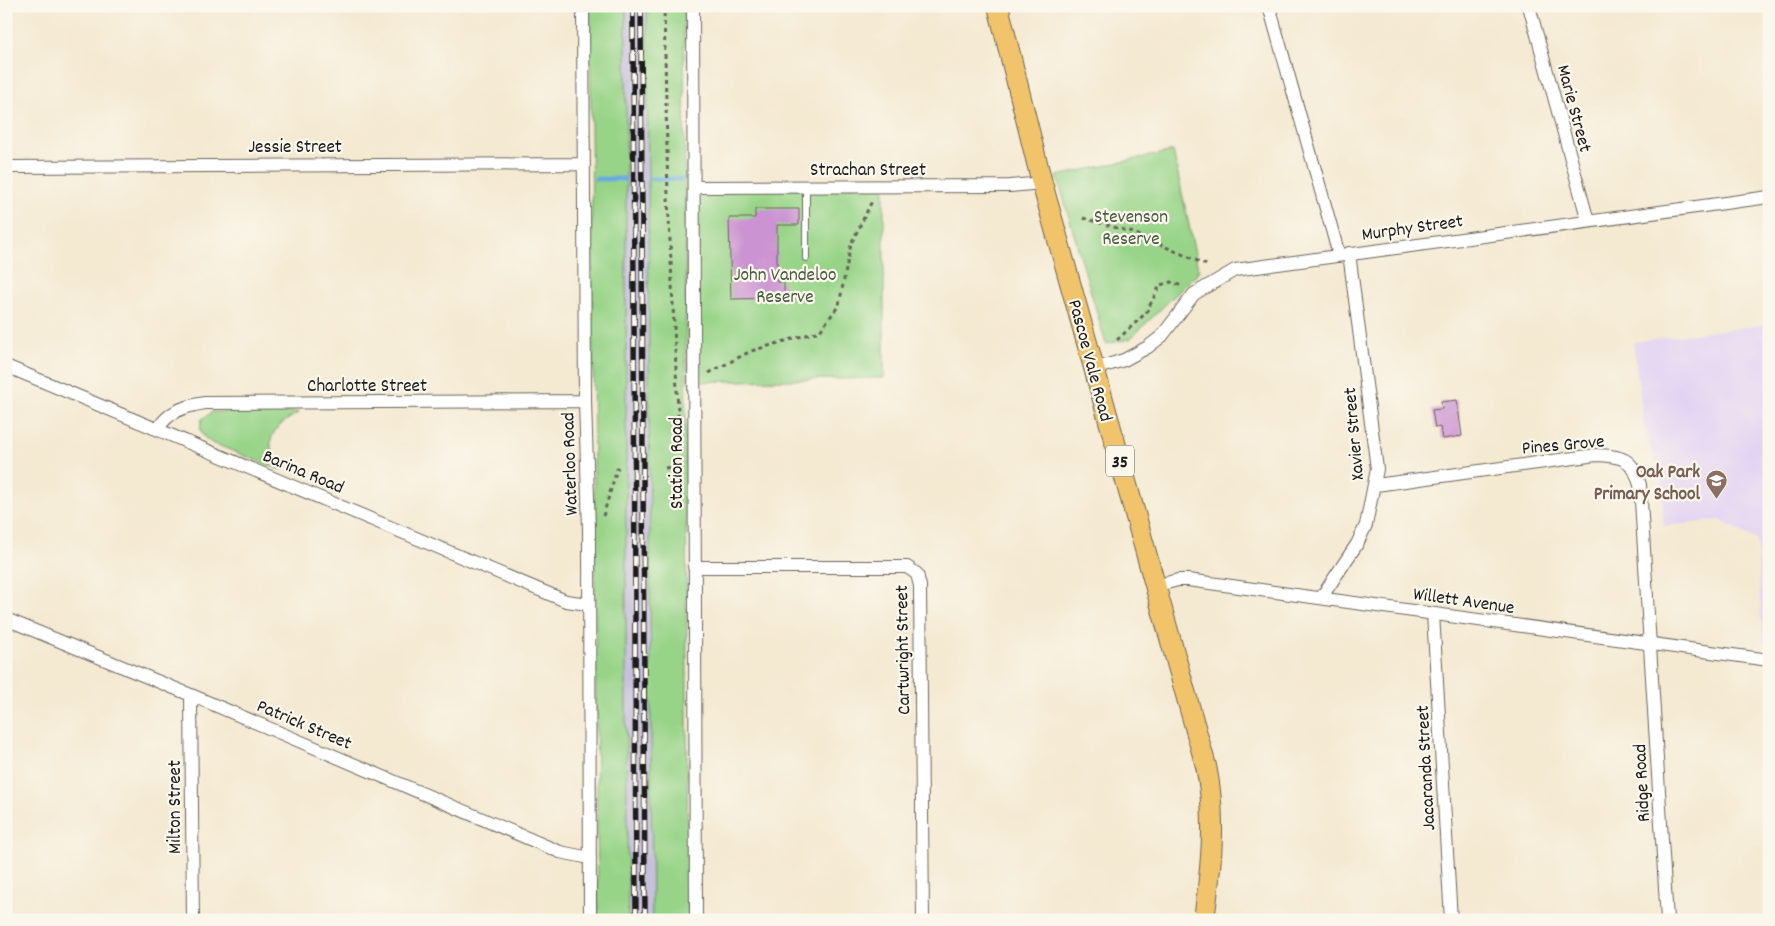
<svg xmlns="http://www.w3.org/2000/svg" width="1775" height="926" font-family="Dekko,sans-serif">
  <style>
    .built { fill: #e3d3f3 }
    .industrial { fill: #c6c0da }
    .green { fill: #98d488; stroke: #5a7852 }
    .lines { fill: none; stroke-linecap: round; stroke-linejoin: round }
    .stream { stroke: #65acdc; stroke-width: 5 }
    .building { fill: #cb93d1 }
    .service-casing { stroke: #68645b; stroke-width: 8 }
    .minor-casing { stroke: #68645b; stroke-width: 14 }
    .primary-casing { stroke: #68645b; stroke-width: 22 }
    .path { stroke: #68645b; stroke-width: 3; stroke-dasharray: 4 4; stroke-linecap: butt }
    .service { stroke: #fff; stroke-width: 6 }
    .minor { stroke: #fff; stroke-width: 12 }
    .primary { stroke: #f1c36a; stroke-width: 20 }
    .rail-casing { stroke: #1c1c1c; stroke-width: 5.5 }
    .rail { stroke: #fbf7ec; stroke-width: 4; stroke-dasharray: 11; stroke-linecap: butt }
    .labels { text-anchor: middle; stroke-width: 4.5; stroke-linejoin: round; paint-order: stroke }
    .shield { fill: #fbf7ec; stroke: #5f5e5a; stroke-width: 1 }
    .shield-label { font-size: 18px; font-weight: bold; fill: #1c1c1c }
    .street-label { font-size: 19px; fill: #1c1c1c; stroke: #fbf7ec }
    .park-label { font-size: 19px; fill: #475c42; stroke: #fbf7ec }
    .education-label { font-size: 19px; font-weight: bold; fill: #785e54; stroke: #fbf7ec; text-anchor: end }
  </style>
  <rect width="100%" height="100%" fill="#fbf7ec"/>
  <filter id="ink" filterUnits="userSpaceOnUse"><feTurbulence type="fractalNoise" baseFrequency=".02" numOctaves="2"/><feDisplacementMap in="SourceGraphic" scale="10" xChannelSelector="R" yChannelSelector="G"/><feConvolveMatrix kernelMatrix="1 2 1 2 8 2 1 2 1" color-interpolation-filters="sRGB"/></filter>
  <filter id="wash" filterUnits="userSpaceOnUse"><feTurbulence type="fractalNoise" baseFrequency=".0096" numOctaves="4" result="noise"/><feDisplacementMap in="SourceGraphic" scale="20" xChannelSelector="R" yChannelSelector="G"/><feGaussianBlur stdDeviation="1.12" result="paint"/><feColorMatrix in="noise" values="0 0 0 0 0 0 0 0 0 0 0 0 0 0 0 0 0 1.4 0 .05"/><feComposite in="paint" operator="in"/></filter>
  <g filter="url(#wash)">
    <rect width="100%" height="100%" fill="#f4e9d1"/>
    <!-- built -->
    <path class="built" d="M1769 324V642L1763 641 1757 540 1720 520 1664 526 1661 480 1644 427 1633 342Z"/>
    <!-- industrial -->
    <path class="industrial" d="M626 6H647L652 920H628L626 710Z"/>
    <!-- green -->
    <path class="green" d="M590 6H626V710L628 920H598Z
      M647 6H684L688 920H652Z
      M1173 151 1199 272 1130 339 1106 344 1057 176Z
      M884 186V378L688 382 686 190Z
      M212 412H300C272 428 261 439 281 470L212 443C202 437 198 431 202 419Z"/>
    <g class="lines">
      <!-- stream -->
      <path class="stream" d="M596 179H624
        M651 179H681"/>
    </g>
    <g id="blocks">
      <!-- building -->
      <path class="building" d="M755 209H799V225H777V282H784V298L731 299 729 218H755Z
        M1457 400 1462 436 1442 439 1440 427 1435 428 1432 410 1442 409 1441 402Z"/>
    </g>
  </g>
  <g filter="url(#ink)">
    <use href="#blocks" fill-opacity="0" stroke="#68645b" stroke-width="1"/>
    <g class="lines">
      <defs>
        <path id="service" d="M806 258V187"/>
        <path id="minor" d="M583 6 585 401 589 530 590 920
          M693 6 696 920
          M1269 6 1339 255
          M1529 6 1588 221
          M6 167 583 164
          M694 187 1010 186 1042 183
          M6 366 566 601 588 604
          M1094 369 1124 360 1148 347 1162 336 1194 294 1235 270 1769 197
          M158 429C168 411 186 406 205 403L585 401
          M1376 485 1596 455C1622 456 1633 458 1640 485L1667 920
          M694 567H907L917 574 920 586 923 920
          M1155 586 1178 580H1188L1769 660
          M1321 598 1357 544 1366 525 1377 469 1349 253
          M1433 614 1451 920
          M6 619 191 695 560 852 590 858
          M191 695 193 920"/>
        <path id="primary" d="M998 6 1042 183 1206 766C1217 818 1211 868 1204 920"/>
      </defs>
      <!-- service casing -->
      <use href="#service" class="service-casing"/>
      <!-- minor casing -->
      <use href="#minor" class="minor-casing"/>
      <!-- primary casing -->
      <use href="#primary" class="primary-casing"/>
      <!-- path -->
      <path class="path" d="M664 6 668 198 679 433
        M1083 218 1134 233 1209 266
        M1117 340 1146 313 1160 285 1171 282 1182 286
        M709 373 751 351 820 331 839 305 851 244 873 199
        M665 468 680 466
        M603 516 617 469H619"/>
      <!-- service -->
      <use href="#service" class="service"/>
      <!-- minor -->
      <use href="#minor" class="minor"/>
      <!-- primary -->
      <use href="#primary" class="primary"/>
      <defs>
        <path id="rail" d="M633 6 636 920
          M641 6 645 920"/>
      </defs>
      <!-- rail casing -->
      <use href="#rail" class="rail-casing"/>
      <!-- rail -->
      <use href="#rail" class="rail"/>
    </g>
  </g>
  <!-- icons -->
  <defs>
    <symbol id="school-pin" viewBox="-11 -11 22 30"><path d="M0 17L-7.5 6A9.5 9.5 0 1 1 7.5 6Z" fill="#8d6e63" stroke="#fbf7ec"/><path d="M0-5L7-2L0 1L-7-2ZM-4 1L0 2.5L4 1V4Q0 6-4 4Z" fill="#fff"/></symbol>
  </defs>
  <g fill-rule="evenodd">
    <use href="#school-pin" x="1704" y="468" width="25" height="34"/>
  </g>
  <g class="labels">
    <!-- shield labels -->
    <rect class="shield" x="1106" y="445.5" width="28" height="31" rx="4"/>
    <g class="shield-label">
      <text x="1120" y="467">35</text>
    </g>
    <!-- street labels -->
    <g class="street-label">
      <text transform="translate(1576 108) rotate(75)" y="7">Marie Street</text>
      <text x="295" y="152">Jessie Street</text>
      <text x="868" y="175">Strachan Street</text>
      <text transform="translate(1412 226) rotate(-8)" y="7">Murphy Street</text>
      <text transform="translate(1092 360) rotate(75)" y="7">Pascoe Vale Road</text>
      <text x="367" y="391">Charlotte Street</text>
      <text transform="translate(1352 434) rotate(-95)" y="7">Xavier Street</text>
      <text transform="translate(1563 443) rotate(-5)" y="7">Pines Grove</text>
      <text transform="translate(675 463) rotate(-90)" y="7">Station Road</text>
      <text transform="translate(568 464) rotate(-92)" y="7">Waterloo Road</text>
      <text transform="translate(304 470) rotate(23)" y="7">Barina Road</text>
      <text transform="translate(1464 599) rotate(8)" y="7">Willett Avenue</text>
      <text transform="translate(901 650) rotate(-91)" y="7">Cartwright Street</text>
      <text transform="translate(305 723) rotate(23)" y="7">Patrick Street</text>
      <text transform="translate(1424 768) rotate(-93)" y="7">Jacaranda Street</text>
      <text transform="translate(1640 783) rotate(-93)" y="7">Ridge Road</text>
      <text transform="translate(173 807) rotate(-90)" y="7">Milton Street</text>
    </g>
    <!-- park labels -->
    <g class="park-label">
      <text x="1131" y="222">Stevenson<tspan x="1131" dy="22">Reserve</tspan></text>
      <text x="785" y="280">John Vandeloo<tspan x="785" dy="22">Reserve</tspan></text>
    </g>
    <!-- education labels -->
    <g class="education-label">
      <text x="1700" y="477">Oak Park<tspan x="1700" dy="22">Primary School</tspan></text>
    </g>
  </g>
  <!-- margin -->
  <rect width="1775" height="926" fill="none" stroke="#fbf7ec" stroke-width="25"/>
</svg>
